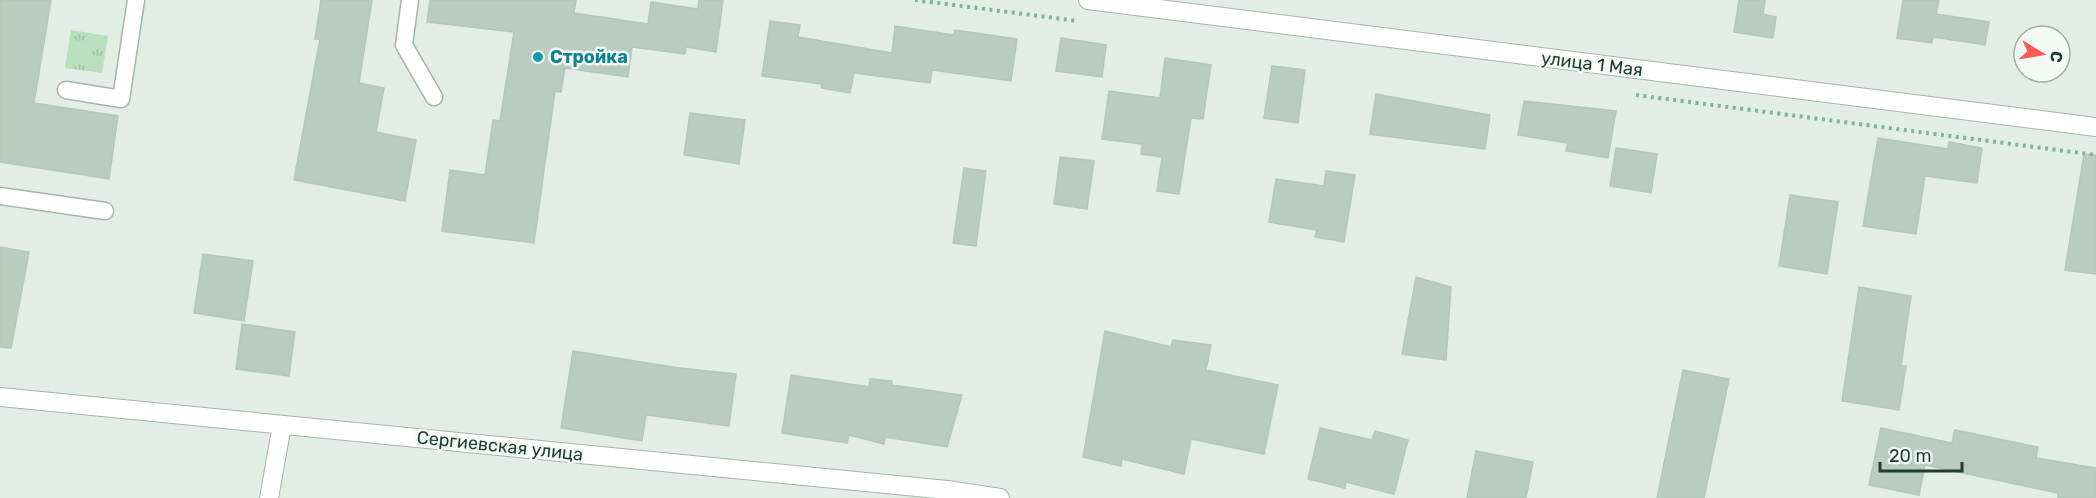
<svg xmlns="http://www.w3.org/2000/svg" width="2096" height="498" font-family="Rubik,sans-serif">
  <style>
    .park { fill: url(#park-tufts) }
    .building { fill: #bacbc1; stroke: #b4c7bb; stroke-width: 1.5 }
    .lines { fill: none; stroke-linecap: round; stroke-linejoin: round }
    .service-casing { stroke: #a4b5ac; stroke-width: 19 }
    .minor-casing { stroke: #a4b5ac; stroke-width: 20 }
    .tertiary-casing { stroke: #a4b5ac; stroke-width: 20 }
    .path { stroke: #80b399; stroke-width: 4; stroke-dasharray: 3 4.5; stroke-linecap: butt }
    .service { stroke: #fff; stroke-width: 16 }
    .minor { stroke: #fff; stroke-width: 18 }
    .tertiary { stroke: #fff; stroke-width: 18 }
    .culture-dot { fill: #0f9aa8; stroke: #f3f9f5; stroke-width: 2 }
    .labels { text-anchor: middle; stroke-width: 5; stroke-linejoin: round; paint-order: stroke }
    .culture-label { font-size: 18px; font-weight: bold; fill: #0d838f; stroke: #f3f9f5; text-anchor: start }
    .street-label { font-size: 18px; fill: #213f31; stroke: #f3f9f5 }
  </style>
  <defs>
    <pattern id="park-tufts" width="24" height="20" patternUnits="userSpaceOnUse" patternTransform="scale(1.5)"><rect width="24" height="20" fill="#b9e0bc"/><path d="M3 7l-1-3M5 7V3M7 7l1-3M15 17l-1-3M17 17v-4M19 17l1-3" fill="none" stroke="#9fc1a2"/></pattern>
  </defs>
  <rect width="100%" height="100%" fill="#e2ede6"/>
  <!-- park -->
  <path class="park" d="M71 30 108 36 102 73 65 68Z"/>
  <!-- building -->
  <path class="building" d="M0 0H51L34 103 118 116 109 179 0 162Z
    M321 0H372L359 83 384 88 376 132 416 140 405 201 294 180 320 39H315Z
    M430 0H576L574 13 648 24 651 2 698 9 699 0H723L716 52 686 47 685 54 632 47 628 77 565 68 561 92 555 91 534 243 442 231 450 170 485 175 493 120 500 121 514 32 427 22Z
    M1739 0H1765L1763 14 1776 17 1773 38 1734 32Z
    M1903 0H1939L1936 14 1989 22 1985 45 1933 37 1932 43 1897 38Z
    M770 21 800 25 798 37 892 53 895 26 954 35 955 30 1017 39 1011 81 932 70 930 83 854 73 850 93 821 88 822 84 762 76Z
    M1061 38 1106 45 1102 77 1056 71Z
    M1165 58 1211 65 1203 119 1191 118 1179 194 1157 191 1162 157 1141 154 1142 144 1102 139 1109 91 1160 98Z
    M1272 66 1305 70 1298 123 1264 118Z
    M1376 94 1490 115 1485 149 1370 134Z
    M1524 101 1616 111 1608 158 1566 151 1568 143 1518 135Z
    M690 113 745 120 739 164 684 155Z
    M1878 138 1948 149 1949 142 1982 148 1977 183 1925 176 1916 234 1863 226Z
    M1616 148 1657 154 1651 193 1610 186Z
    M2084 154 2096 155V274L2065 270Z
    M1060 157 1094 161 1087 209 1054 204Z
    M964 168 986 171 976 246 953 243Z
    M1326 171 1355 175 1344 242 1315 237 1317 230 1269 222 1276 179 1324 186Z
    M1790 195 1838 202 1827 274 1779 266Z
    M0 247 29 252 11 348 0 347Z
    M203 254 253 261 244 321 194 313Z
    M1416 277 1451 287 1446 360 1402 354Z
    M1859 287 1911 296 1901 366H1906L1899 410 1842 401Z
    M242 324 295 332 289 376 236 369Z
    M1105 331 1171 347 1173 340 1211 345 1206 370 1278 385 1264 454 1191 439 1184 474 1122 459 1121 466 1083 457Z
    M573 351 679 368 736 374 729 426 646 415 642 441 561 428Z
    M1683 370 1729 379 1704 498H1657Z
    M791 375 869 387 870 379 892 381V385L962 395 947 447 885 437 884 444 849 435 847 443 782 433Z
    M1320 428 1372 440 1375 431 1408 440 1394 494 1346 482 1345 488 1308 479Z
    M1881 428 1952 443 1955 430 2038 447 2036 458 2096 468V498H2058V493L1925 465 1919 495 1869 485Z
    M1476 451 1533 462 1526 498H1467Z"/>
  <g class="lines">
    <defs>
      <path id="service" d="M410 0 404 45 434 97
        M66 90 121 99 136 0
        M0 196 105 211"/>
      <path id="minor" d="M0 397 947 490 1000 498
        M269 498 282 425"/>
      <path id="tertiary" d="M1088 0 2096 127"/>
    </defs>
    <!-- service casing -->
    <use href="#service" class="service-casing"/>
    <!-- minor casing -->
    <use href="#minor" class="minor-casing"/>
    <!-- tertiary casing -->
    <use href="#tertiary" class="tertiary-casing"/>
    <!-- path -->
    <path class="path" d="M915 0 1078 21
      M1636 95 2096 155"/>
    <!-- service -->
    <use href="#service" class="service"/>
    <!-- minor -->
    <use href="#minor" class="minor"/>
    <!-- tertiary -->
    <use href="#tertiary" class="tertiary"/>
  </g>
  <!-- markers -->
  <circle class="culture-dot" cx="538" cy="57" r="6"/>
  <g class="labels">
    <!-- culture labels -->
    <g class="culture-label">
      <text x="550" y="63">Стройка</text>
    </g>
    <!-- street labels -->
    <g class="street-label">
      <text transform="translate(1592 64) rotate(7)" y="6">улица 1 Мая</text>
      <text transform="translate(500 446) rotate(6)" y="6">Сергиевская улица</text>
    </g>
  </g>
  <!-- north arrow -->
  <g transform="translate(2042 54) rotate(101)"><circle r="28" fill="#f3f9f5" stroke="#9fafa7" stroke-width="1.5"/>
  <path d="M0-4.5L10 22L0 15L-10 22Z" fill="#fb5b53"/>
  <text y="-9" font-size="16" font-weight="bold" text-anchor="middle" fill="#213f31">С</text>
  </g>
  <!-- scale -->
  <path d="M1880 462v9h82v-9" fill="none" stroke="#213f31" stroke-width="3"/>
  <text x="1889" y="462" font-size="18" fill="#213f31" stroke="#f3f9f5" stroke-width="4.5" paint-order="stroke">20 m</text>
</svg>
